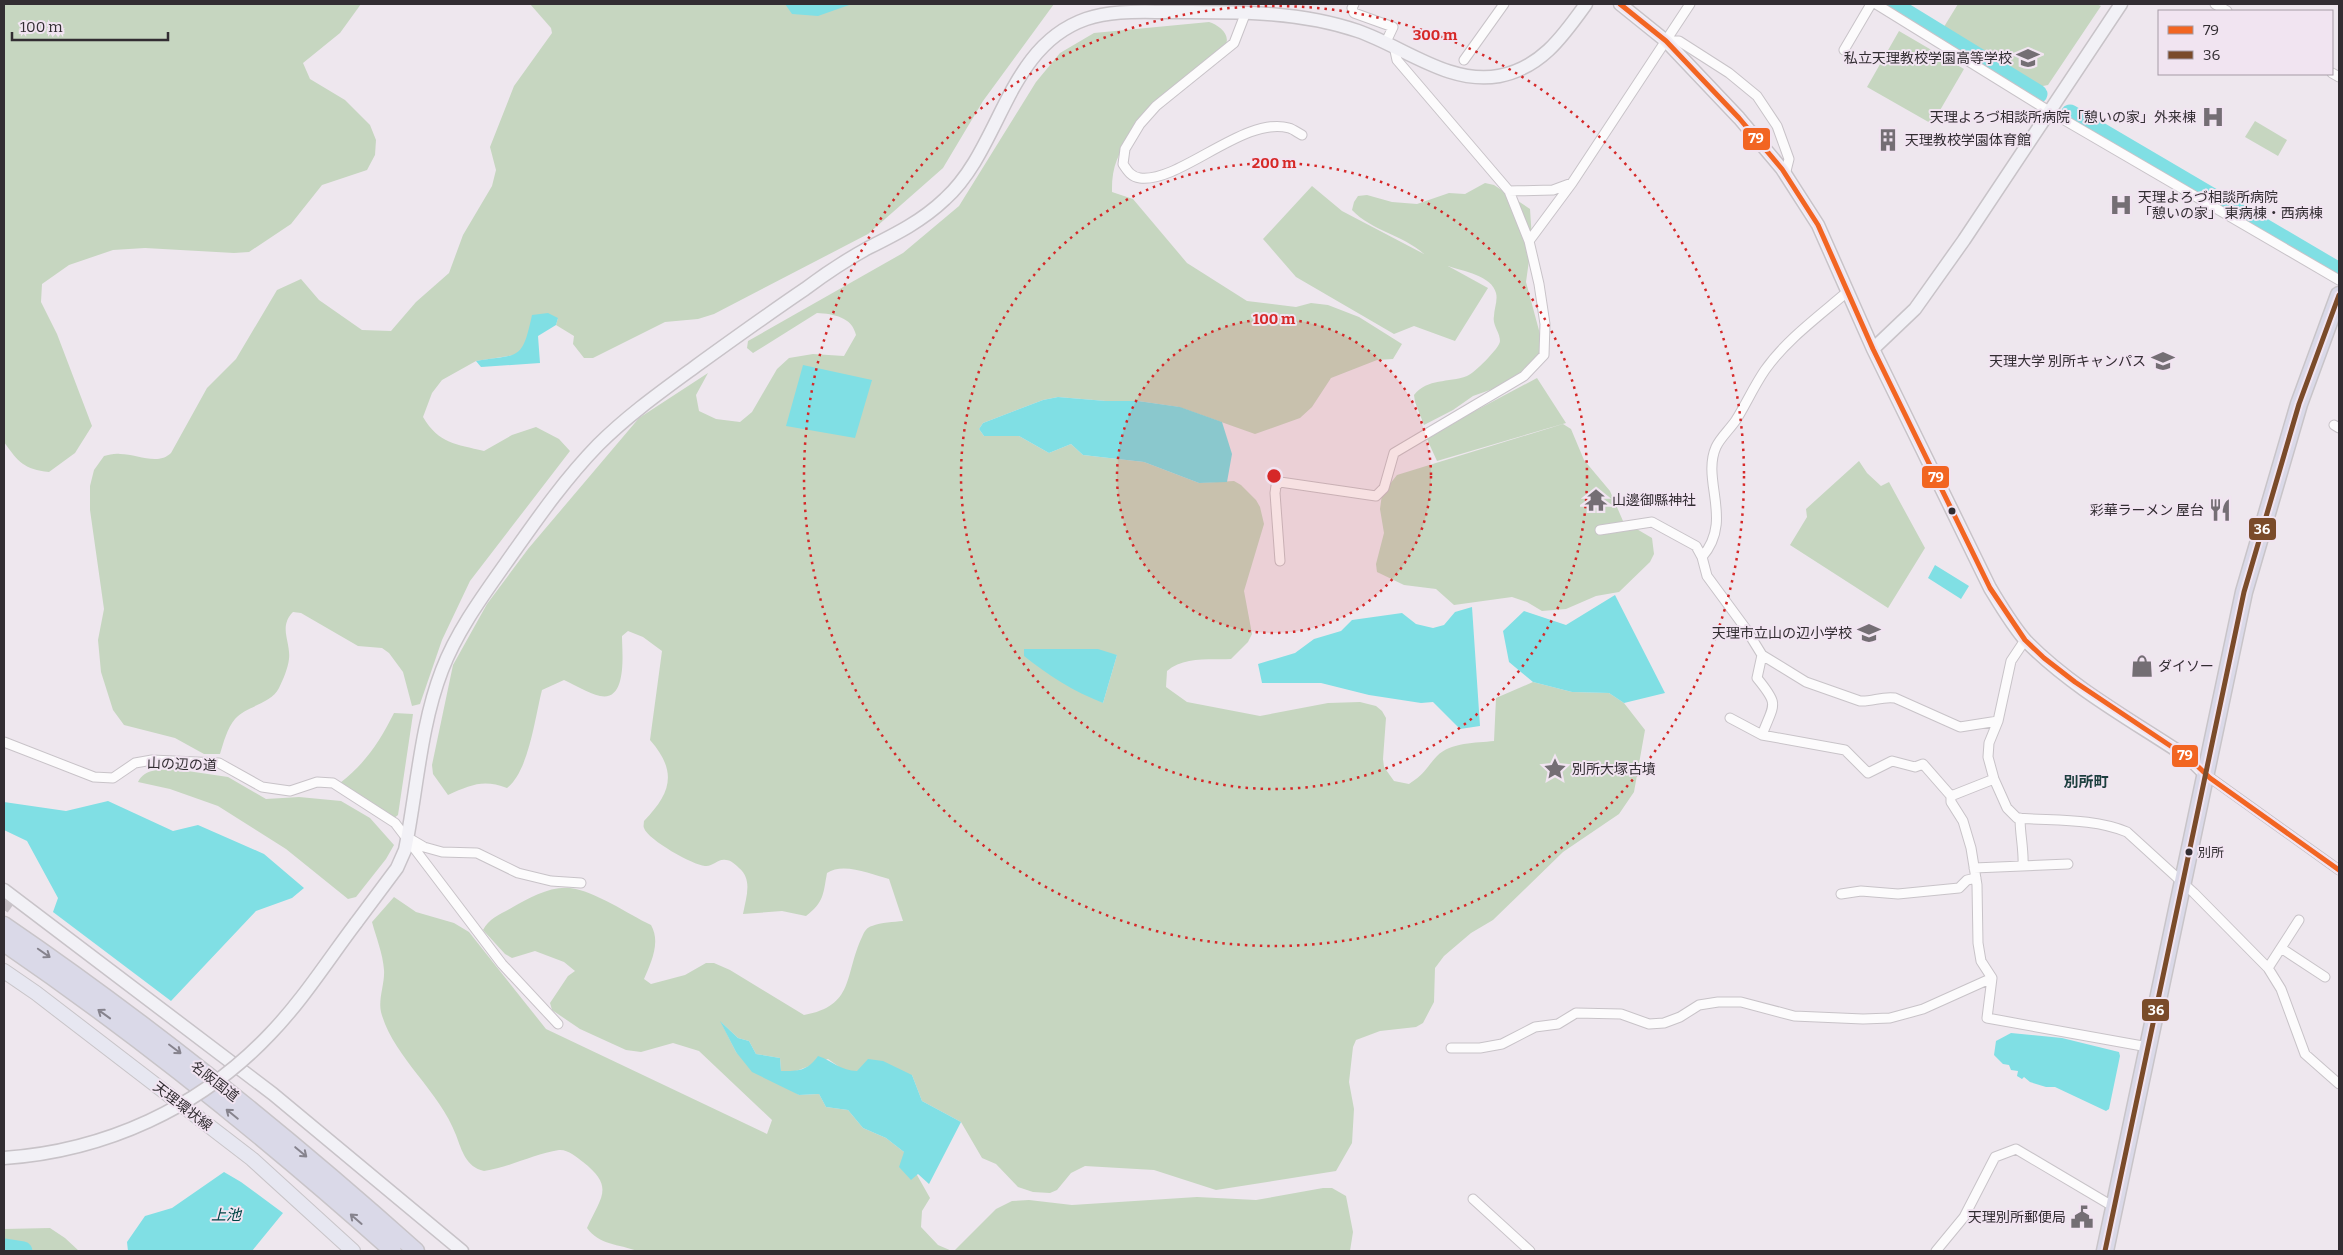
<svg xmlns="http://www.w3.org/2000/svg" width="2343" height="1255" font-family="Bitter,'Noto Sans JP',serif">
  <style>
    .green { fill: #c6d6c0; fill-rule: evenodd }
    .water { fill: #80dfe4 }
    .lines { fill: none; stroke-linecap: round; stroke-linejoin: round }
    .river { stroke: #80dfe4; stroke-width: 19 }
    .street-tunnel { stroke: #c8c2c8; stroke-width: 9; stroke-dasharray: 9 4.5; stroke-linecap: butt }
    .street-casing { stroke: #c8c3c8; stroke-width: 11 }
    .secondary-casing { stroke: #c8c3c8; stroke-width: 15 }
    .primary-casing { stroke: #c8c4c8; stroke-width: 16 }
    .highway-casing { stroke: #c8c4c8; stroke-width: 19 }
    .street { stroke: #fcfbfc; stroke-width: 9 }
    .secondary { stroke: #f2f1f6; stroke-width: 12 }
    .primary { stroke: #e7e7f1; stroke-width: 14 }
    .highway { stroke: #dad9e8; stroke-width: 16 }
    .secondary-bridge-casing { stroke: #c8c3c8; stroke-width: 15; stroke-linecap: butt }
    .secondary-bridge { stroke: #f2f1f6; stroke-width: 12 }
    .bus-1-casing { stroke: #f1e4f1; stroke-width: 9 }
    .bus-2-casing { stroke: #f1e4f1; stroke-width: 9 }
    .bus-1 { stroke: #f26522; stroke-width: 5 }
    .bus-2 { stroke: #7a4b2a; stroke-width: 5 }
    .oneway { stroke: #86838d }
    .ring { fill: none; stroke: #d62828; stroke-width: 2.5; stroke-dasharray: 2.5 5 }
    .bus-dot { fill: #322d32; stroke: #f1e4f1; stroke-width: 2 }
    .labels { text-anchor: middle; stroke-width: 4; stroke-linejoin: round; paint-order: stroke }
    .bus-label { font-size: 13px; fill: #322d32; stroke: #f1e4f1; text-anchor: start }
    .poi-label { font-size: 14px; fill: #322d32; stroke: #f1e4f1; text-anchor: end }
    .street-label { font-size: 14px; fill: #322d32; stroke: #f1e4f1 }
    .neighbourhood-label { font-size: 15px; font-weight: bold; fill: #1c3e3e; stroke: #f1e4f1 }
    .water-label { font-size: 15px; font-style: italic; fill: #004344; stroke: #f1e4f1 }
    .centre { fill: #d62828; stroke: #f1e4f1; stroke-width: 2.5 }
    .ring-label { font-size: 15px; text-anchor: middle; font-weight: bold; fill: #d62828; stroke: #f1e4f1; stroke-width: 4; stroke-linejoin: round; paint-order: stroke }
    .line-badge { stroke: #f1e4f1; stroke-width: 2 }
    .badge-label { font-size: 14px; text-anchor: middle; font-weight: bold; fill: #fff }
  </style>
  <rect width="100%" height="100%" fill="#eee7ee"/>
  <!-- green -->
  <path class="green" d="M4 4H361L340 33 303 63 310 79 345 100 370 125 376 140 375 155 367 170 322 185 291 224 249 252 234 253 145 248 113 250 69 265 42 284 41 302 57 334 92 426 75 453 49 472C24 469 19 463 4 442Z
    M530 4H1054L983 101 943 168 868 234 714 314 698 319 665 322 593 358H584L573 344 574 336 556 325 558 318 515 355 476 361 442 380 432 393 423 417C439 444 456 444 484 451L512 435 536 427 559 439 570 451 470 581 442 640 420 704 412 706 403 672 389 653 382 648 358 646 301 613 293 612C278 627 291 642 289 659 288 668 283 680 279 688 271 704 246 706 235 719 227 729 224 741 220 754H204L175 738 124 725 113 710 101 672 98 640 104 609 90 510V486L94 470 104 456C109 455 115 453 120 454 137 454 158 466 171 453L207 388 236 359 277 290 301 279 319 300 362 330 391 331 416 302 449 273 463 235 492 186 496 170 490 147 514 86 552 33 551 28Z
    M1958 4H2096L2101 6 2048 85 2038 87 1942 30Z
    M1209 22C1219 25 1233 36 1224 47 1215 59 1197 65 1187 75 1179 82 1174 92 1168 100 1140 132 1111 143 1112 192L1133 199 1187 263 1247 301 1296 307 1311 303 1328 305 1359 317 1402 344 1393 359 1377 360 1331 378 1312 407 1300 418 1255 434 1179 407 1138 401H1106L1058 397 1043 400 983 423 979 429 984 436H1019L1049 453 1071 444 1083 455 1144 462 1199 483 1234 481 1241 485 1256 500 1260 507 1264 524 1244 591 1252 634 1248 642 1231 659C1210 660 1184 656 1167 671L1166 687 1187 702 1260 716 1328 703 1360 702 1376 706 1382 711 1386 718 1383 759 1384 767 1394 781 1409 784C1426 773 1425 769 1437 756 1451 742 1476 743 1494 741L1496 698 1533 682 1572 692 1609 693 1624 703 1645 730 1634 792 1619 814 1563 852 1493 920 1471 933 1444 956 1435 968 1434 1002 1423 1023 1416 1027 1380 1031 1356 1040 1353 1047 1349 1082 1354 1109 1352 1143 1336 1171 1216 1190 1154 1170 1085 1166 1071 1173 1057 1190 1050 1193 1033 1192 1018 1187 996 1164 982 1158 961 1122 922 1101 912 1075 845 1071 828 1059 796 1071H781L780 1058 756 1054 749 1041 738 1038 721 1022 736 1052 799 1095 819 1094 826 1107 848 1110 863 1128 886 1138 904 1152 930 1198 922 1211 921 1227 938 1245 952 1251H637C619 1244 599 1245 587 1228 601 1197 615 1187 583 1162 577 1157 567 1149 559 1150 534 1154 510 1167 484 1171 466 1167 462 1151 456 1135 439 1090 393 1057 381 1012 378 999 385 983 384 970 383 954 376 937 372 922L394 897 416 912 454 923 469 932 546 1029 767 1134 772 1120 699 1051 673 1043 641 1052 626 1050 580 1029 552 1010 550 1003 568 976 575 971 564 962 535 951 512 958 505 954 483 930C489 918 501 914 513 907 529 898 550 886 570 888 595 891 628 914 651 925 661 942 651 963 644 979L651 984 685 975 706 963H714L730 970 804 1015C855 1006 844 975 862 937 864 932 867 927 872 926 881 922 894 922 903 921L889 879C871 874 843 862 827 873 823 895 824 902 806 916L782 911 743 914C746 897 753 880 739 868 736 865 731 860 726 860 718 858 713 867 705 866 693 865 648 840 644 828 643 826 644 823 644 821 671 793 678 772 650 740L662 651 643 637 628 631 622 636C622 651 628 702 600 696 588 693 575 685 564 680L542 690C535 717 529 771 507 788 483 779 471 785 448 795L433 774 432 765 453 665 487 604 528 549 639 418 708 373 696 395 699 411 716 419 740 422 752 412 777 369 789 358 813 354 844 356 856 335C852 317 834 314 817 313L753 353 747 348 748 341 903 253 959 206 1036 82 1060 53 1094 33ZM1024 649 1117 655 1103 703Z
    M1899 31 1964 69 1932 124 1867 87Z
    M2255 121 2287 140 2278 156 2245 137Z
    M1485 183 1494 185 1530 209 1532 239 1526 282 1544 349 1537 364 1504 385 1473 396 1453 410 1424 425 1415 402 1414 395C1428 378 1448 383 1467 376 1473 374 1500 348 1500 341 1500 332 1492 325 1494 316 1494 309 1498 300 1496 293 1492 276 1463 271 1448 266L1488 288 1455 341 1414 326 1394 334 1296 277 1263 239 1312 186 1342 211 1424 254C1403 235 1372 231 1352 210L1354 202 1358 196 1367 195 1392 202 1417 204 1449 193 1465 194Z
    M1537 378 1566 423 1437 461 1426 437Z
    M1563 424 1571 429 1584 460 1610 491 1623 521 1652 538 1654 554 1650 562 1619 592 1596 596 1566 609 1542 611 1527 602 1512 597 1454 605 1436 589 1404 585 1377 572 1376 564 1384 533 1380 509 1382 494 1397 475Z
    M1859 461 1867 473 1881 486 1889 482 1925 548 1888 608 1790 545 1807 517 1806 509Z
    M394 713 413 714 398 815 393 819 340 783C365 764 380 741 394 713Z
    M174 769 228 777 266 799 299 797 341 801 370 818 394 845 386 859 356 897 348 899 286 849 218 806 170 789 138 782C145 768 160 770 174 769Z
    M1323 1188H1332L1346 1196 1353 1232 1350 1251H954L996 1209 1012 1201 1029 1200 1072 1205 1197 1197 1256 1200Z
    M50 1228 65 1238 79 1251H4V1229Z"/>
  <!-- water -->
  <path class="water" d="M785 4H852L818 16 792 14Z
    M548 313 558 318 556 325 538 336 540 363 481 367 476 361C520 354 522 361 532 315Z
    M803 365 872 380 855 438 786 426Z
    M1058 397 1106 401H1138L1180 407 1222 422 1232 454 1227 482 1199 483 1144 462 1083 455 1071 444 1049 453 1019 436H984L979 429 983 423 1043 400Z
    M1935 565 1969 586 1961 599 1928 578Z
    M1615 595 1665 693 1624 703 1609 693 1572 692 1533 682 1509 662 1503 631 1524 611 1566 625Z
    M1472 607 1480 726 1460 729 1433 702 1421 703 1369 695 1321 683H1262L1258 664 1295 653 1314 639 1341 631 1352 620 1402 613 1416 624 1433 628 1444 625 1455 612Z
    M1024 649H1098L1117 655 1103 703C1073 691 1049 676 1024 656Z
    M108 801 173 831 198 825 264 854 304 888 292 898 256 911 171 1001 53 912 58 898 27 841 4 830V802L66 811Z
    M720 1021 738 1038 749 1041 756 1054 780 1058 781 1071C799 1071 807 1071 818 1056 833 1061 841 1071 857 1071L868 1059 883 1061 912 1075 922 1101 961 1122 929 1184 918 1174 911 1180 899 1167 904 1152 886 1138 863 1128 848 1110 826 1107 819 1094 799 1095 752 1072 736 1052Z
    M2011 1033 2062 1038 2119 1052 2120 1056 2109 1109 2106 1111 2055 1087H2046L2030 1082 2024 1077 2022 1079 2017 1076 2018 1071 2011 1070 2009 1065 2003 1064 1994 1055 1996 1041Z
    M224 1172 241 1182 283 1213 252 1251H128L127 1242 145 1216 172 1208Z"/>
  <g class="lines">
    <!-- river -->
    <path class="river" d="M1891 4 2038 94
      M2070 114 2339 272
      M4 1248 23 1251"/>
    <!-- street-tunnel -->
    <path class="street-tunnel" d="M4 910 13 897"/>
    <defs>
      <path id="street" d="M1354 4 1352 8 1354 13 1393 27 1386 42
        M1876 4 2049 111 2339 280
        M2215 4 2227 11
        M1246 12 1234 43 1156 106 1140 124 1125 149 1123 164C1127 170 1131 177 1140 178 1180 183 1245 115 1289 128 1293 129 1298 133 1302 135
        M1666 41H1679L1729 73 1757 96 1777 126 1789 159 1785 175
        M1844 50 1871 4
        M1464 60 1504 4
        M2332 73 2339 77
        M1509 191 1553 190 1572 183
        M1529 241 1572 183 1690 4
        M2334 425 2339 428
        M1600 530 1652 522 1696 546 1702 557 1707 576 1746 629 1762 655 1806 682 1860 701C1872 702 1882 696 1895 698L1960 727 1998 721
        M1702 557C1734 520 1701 481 1716 447 1720 438 1730 429 1736 420 1746 404 1754 386 1765 370 1786 340 1819 316 1847 292
        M1280 561 1275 493 1276 486 1280 482 1376 496 1384 488 1394 453 1524 376 1544 355 1545 324 1539 284 1529 241 1509 191 1397 60 1394 46
        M2025 640 2011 661 1998 721 1989 743 1988 757 1994 779 2007 808 2017 818C2053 821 2093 818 2127 832L2194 893 2268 968 2281 989 2305 1054 2339 1084
        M1730 718 1762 735 1845 750 1868 773 1892 761 1915 767 1923 764 1951 796
        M1762 735C1774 703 1780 706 1757 678L1762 655
        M4 742 94 777 113 778 135 763 152 760 219 763 262 787 290 791 317 782 333 783 395 823 502 964 558 1024
        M2205 774 2339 870
        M1994 779 1951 796V802L1963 821 1971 848 1977 885 1978 943 1981 961 1992 978 1987 1018 2148 1047
        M2020 818C2020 835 2024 850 2023 866
        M412 840 424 847 442 852 477 853 518 873 551 881 581 883
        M1974 868 2068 864
        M1841 894 1861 891 1898 894 1959 888 1967 880 1976 878
        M2281 948 2325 977
        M2268 968 2299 920
        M1451 1048H1480L1502 1044 1535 1027 1558 1024 1576 1013 1621 1014 1649 1024 1664 1023 1680 1017 1699 1005 1718 1002H1741L1794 1016 1863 1019 1890 1018 1923 1009 1992 978
        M1473 1199 1530 1251
        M1936 1251 1964 1217 1995 1157 2016 1149 2114 1207"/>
      <path id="secondary" d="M1620 4 1666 41 1739 118 1782 169 1818 225 1873 349 1990 588C2001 606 2012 625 2026 641 2073 689 2135 722 2190 759L2205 774
        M1873 349 1915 309 1964 240 2121 4
        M4 890 273 1094 462 1251
        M356 923 397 868 405 850C417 791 420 727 442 670 457 631 482 597 506 563 535 522 563 481 598 445 628 415 662 391 696 366 732 340 768 314 805 289 825 274 846 260 868 248 896 234 922 221 945 199 1002 147 1006 47 1086 19 1112 10 1141 12 1168 12 1232 12 1297 10 1358 31 1404 47 1449 85 1499 76 1541 68 1563 36 1586 4"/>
      <path id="primary" d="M4 971 36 993 252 1159 353 1251"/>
      <path id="highway" d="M4 925C149 1024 285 1134 416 1251
        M4 943C140 1036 270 1141 393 1251
        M2105 1251 2244 592 2299 404 2339 295"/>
    </defs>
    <!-- street casing -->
    <use href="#street" class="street-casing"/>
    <!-- secondary casing -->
    <use href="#secondary" class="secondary-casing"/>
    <!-- primary casing -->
    <use href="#primary" class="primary-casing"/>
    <!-- highway casing -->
    <use href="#highway" class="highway-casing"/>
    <!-- street -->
    <use href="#street" class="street"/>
    <!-- secondary -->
    <use href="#secondary" class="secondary"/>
    <!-- primary -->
    <use href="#primary" class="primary"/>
    <!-- highway -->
    <use href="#highway" class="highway"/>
    <defs>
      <path id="secondary-bridge" d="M4 1158C105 1151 200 1108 270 1034 302 1001 328 960 356 923"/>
    </defs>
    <!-- secondary-bridge casing -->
    <use href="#secondary-bridge" class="secondary-bridge-casing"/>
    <!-- secondary-bridge -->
    <use href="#secondary-bridge" class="secondary-bridge"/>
    <defs>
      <path id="bus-1" d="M1620 4 1666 41 1739 118 1782 169 1818 225 1873 349 1990 588 2025 640 2044 658 2075 682 2190 759 2210 778 2339 870"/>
      <path id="bus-2" d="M2105 1251 2244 592 2299 404 2339 295"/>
    </defs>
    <!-- bus-1 casing -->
    <use href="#bus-1" class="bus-1-casing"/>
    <!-- bus-2 casing -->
    <use href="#bus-2" class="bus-2-casing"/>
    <!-- bus-1 -->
    <use href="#bus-1" class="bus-1"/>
    <!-- bus-2 -->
    <use href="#bus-2" class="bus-2"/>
  </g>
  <!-- one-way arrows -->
  <defs><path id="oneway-shaft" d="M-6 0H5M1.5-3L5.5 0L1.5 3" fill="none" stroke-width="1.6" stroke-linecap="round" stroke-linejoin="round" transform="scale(1.25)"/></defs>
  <g class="oneway">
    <use href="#oneway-shaft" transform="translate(44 953) rotate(35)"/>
    <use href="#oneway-shaft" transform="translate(104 1014) rotate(-144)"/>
    <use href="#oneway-shaft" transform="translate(175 1049) rotate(37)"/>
    <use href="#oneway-shaft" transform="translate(232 1114) rotate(-141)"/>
    <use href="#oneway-shaft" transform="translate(301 1152) rotate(40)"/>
    <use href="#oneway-shaft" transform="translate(356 1219) rotate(-139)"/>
  </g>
  <!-- distance rings -->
  <circle cx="1274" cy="476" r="157" fill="#d62828" fill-opacity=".12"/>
  <g class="ring">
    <circle cx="1274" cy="476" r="157"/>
    <circle cx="1274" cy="476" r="313"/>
    <circle cx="1274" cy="476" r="470"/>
  </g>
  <!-- icons -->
  <defs>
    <symbol id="school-bare" viewBox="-9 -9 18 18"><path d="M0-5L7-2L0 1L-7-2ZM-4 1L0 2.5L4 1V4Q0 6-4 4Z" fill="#746e74" stroke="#f1e4f1" stroke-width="2.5" paint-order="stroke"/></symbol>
    <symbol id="hospital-bare" viewBox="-9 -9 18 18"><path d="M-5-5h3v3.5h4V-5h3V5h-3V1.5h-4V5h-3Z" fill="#746e74" stroke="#f1e4f1" stroke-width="2.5" paint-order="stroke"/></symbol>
    <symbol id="building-bare" viewBox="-9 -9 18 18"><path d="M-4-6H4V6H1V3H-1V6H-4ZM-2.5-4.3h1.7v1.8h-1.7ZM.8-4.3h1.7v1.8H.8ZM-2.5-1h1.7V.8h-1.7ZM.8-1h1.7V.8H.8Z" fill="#746e74" stroke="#f1e4f1" stroke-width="2.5" paint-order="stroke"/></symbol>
    <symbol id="university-bare" viewBox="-9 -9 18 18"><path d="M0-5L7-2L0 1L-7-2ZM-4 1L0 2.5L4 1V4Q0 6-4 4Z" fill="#746e74" stroke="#f1e4f1" stroke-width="2.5" paint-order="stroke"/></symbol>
    <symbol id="temple-bare" viewBox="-9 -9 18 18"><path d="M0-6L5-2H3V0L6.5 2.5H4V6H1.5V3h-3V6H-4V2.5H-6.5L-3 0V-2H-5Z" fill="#746e74" stroke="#f1e4f1" stroke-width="2.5" paint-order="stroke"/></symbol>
    <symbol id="restaurant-bare" viewBox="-9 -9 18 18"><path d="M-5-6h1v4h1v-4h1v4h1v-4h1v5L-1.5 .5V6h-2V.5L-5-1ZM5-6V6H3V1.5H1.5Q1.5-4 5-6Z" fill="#746e74" stroke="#f1e4f1" stroke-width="2.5" paint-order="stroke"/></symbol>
    <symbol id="shop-bare" viewBox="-9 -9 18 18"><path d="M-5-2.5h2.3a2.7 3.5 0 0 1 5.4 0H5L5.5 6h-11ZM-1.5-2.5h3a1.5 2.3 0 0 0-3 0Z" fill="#746e74" stroke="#f1e4f1" stroke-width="2.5" paint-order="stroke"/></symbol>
    <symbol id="sight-bare" viewBox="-9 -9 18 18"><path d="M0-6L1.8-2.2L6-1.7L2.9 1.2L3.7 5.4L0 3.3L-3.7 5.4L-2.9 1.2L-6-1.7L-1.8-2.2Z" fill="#746e74" stroke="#f1e4f1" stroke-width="2.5" paint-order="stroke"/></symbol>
    <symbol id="civic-bare" viewBox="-9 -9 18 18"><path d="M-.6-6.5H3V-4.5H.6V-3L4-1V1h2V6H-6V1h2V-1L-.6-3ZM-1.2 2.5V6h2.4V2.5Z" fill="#746e74" stroke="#f1e4f1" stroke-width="2.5" paint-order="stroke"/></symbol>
  </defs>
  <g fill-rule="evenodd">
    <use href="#school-bare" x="2012" y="42" width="32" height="32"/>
    <use href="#hospital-bare" x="2197" y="101" width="32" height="32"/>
    <use href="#building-bare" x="1872" y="124" width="32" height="32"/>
    <use href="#hospital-bare" x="2105" y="189" width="32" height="32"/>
    <use href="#university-bare" x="2147" y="345" width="32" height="32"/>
    <use href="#temple-bare" x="1580" y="484" width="32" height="32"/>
    <use href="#restaurant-bare" x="2204" y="494" width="32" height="32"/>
    <use href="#school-bare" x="1853" y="617" width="32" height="32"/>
    <use href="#shop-bare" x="2126" y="650" width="32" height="32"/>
    <use href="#sight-bare" x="1539" y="753" width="32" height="32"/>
    <use href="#civic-bare" x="2066" y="1201" width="32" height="32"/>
  </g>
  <!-- markers -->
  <g class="bus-dot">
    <circle cx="1952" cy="511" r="4.5"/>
    <circle cx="2189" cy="852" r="4.5"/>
  </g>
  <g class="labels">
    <!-- bus labels -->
    <g class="bus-label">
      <text x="2198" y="857">別所</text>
    </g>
    <!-- poi labels -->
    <g class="poi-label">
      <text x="2012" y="63">私立天理教校学園高等学校</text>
      <text x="2196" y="122">天理よろづ相談所病院「憩いの家」外来棟</text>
      <text x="1905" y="145" text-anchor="start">天理教校学園体育館</text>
      <text x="2138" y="202" text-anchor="start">天理よろづ相談所病院<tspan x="2138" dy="16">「憩いの家」 東病棟・西病棟</tspan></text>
      <text x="2146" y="366">天理大学 別所キャンパス</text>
      <text x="1612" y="505" text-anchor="start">山邊御縣神社</text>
      <text x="2204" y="515">彩華ラーメン 屋台</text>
      <text x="1852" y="638">天理市立山の辺小学校</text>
      <text x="2158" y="671" text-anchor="start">ダイソー</text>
      <text x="1572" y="774" text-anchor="start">別所大塚古墳</text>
      <text x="2066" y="1222">天理別所郵便局</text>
    </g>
    <!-- street labels -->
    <g class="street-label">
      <text transform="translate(182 764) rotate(2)" y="5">山の辺の道</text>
      <text transform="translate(215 1081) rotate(38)" y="5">名阪国道</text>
      <text transform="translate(183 1106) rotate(38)" y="5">天理環状線</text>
    </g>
    <!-- neighbourhood labels -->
    <g class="neighbourhood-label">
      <text x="2086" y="787">別所町</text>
    </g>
    <!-- water labels -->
    <g class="water-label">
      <text x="226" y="1220">上池</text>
    </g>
  </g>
  <circle cx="1274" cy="476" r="8" class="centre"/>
  <g class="ring-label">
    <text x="1435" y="40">300 m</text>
    <text x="1274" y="168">200 m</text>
    <text x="1274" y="324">100 m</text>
  </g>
  <g class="line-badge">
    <rect x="1742" y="127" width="29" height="24" rx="5" fill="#f26522"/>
    <rect x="1921" y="465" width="29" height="24" rx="5" fill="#f26522"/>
    <rect x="2248" y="517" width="29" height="24" rx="5" fill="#7a4b2a"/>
    <rect x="2171" y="744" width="28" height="24" rx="5" fill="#f26522"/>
    <rect x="2141" y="998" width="29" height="24" rx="5" fill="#7a4b2a"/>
  </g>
  <g class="badge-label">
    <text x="1756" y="143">79</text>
    <text x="1936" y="482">79</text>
    <text x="2262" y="534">36</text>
    <text x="2185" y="760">79</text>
    <text x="2156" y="1015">36</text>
  </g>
  <!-- border -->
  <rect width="2343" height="1255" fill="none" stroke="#322d32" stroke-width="10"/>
  <!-- legend -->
  <rect x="2158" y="10" width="175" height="65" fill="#f1e4f1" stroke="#a59ba5"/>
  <rect x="2168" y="26" width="25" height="8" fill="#f26522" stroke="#a59ba5"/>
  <text x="2203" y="35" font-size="15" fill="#322d32">79</text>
  <rect x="2168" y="51" width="25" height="8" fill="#7a4b2a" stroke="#a59ba5"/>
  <text x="2203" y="60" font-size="15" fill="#322d32">36</text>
  <!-- scale -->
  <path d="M12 32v8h156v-8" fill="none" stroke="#322d32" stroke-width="2.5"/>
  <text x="20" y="32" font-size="15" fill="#322d32" stroke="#f1e4f1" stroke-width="4" paint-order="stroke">100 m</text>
</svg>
